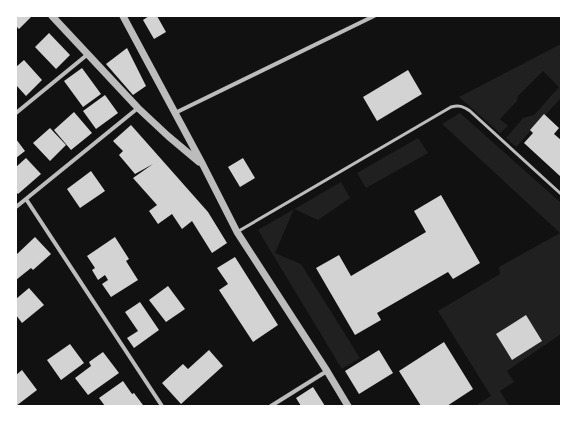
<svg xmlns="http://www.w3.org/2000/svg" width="577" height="422" font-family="'Public Sans',sans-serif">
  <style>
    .green { fill: #202020 }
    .building { fill: #d3d3d3 }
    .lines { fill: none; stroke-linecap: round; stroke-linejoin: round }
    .service { stroke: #bcbcbc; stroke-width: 3 }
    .minor { stroke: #bcbcbc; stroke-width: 4 }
    .tertiary { stroke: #bcbcbc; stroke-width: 7 }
  </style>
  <rect width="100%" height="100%" fill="#111"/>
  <!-- green -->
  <path class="green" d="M561 44V98L516 147 506 138 523 118 534 115 537 112 559 87 543 71 518 96 517 101 500 119 508 126 500 133 459 97Z
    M460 113 561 203V334L507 371 514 382 500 391 509 406H475L491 396 438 311 500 274 499 267 560 233 442 124Z
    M418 138 428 153 366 188 357 173Z
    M341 182 350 198 318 220 294 209 275 253 301 264 360 358 342 369 258 230Z"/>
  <!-- building -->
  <path class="building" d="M16 16H32L19 29 16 26Z
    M149 16H157L166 32 154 39 143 20Z
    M49 33 70 55 56 69 35 47Z
    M127 48 146 86 133 95 106 64Z
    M24 60 42 80 26 96 16 85V67Z
    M82 68 101 94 83 107 64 81Z
    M408 70 422 94 377 121 363 97Z
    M105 95 118 113 96 129 83 111Z
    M74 112 92 133 71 150 54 130Z
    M544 114 559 128 554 134 561 140V177L524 143 533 133 530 130Z
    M131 125 208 212 227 243 212 253 192 221 182 229 172 214 158 224 149 211 157 205 133 178 153 164 135 174 119 155 123 151 113 141Z
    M50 128 66 145 50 161 33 143Z
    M16 139 25 151 16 158Z
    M26 158 41 174 18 194 16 192V167Z
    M243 158 255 178 240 187 228 167Z
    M91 171 105 191 80 208 67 189Z
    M441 195 480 263 453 279 448 272 377 313 381 320 355 335 316 268 339 255 351 276 426 232 414 211Z
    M35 237 51 254 33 270 31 268 16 280V255Z
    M115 237 129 259 126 261 138 280 111 297 102 284 108 280 105 275 98 280 92 270 95 268 87 256Z
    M235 257 278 325 253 342 219 290 228 284 217 268Z
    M168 286 185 309 166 322 149 300Z
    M29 288 44 305 22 323 16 315V299Z
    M140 302 159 330 134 348 127 338 138 331 125 312Z
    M526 315 542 341 512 360 496 334Z
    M444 342 473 389 447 406H421L399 371Z
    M70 344 84 363 61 380 47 360Z
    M209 350 223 366 181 404 162 383 183 364 188 369Z
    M379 350 393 373 359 394 345 371Z
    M103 352 119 373 88 395 75 378 91 366 89 362Z
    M22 370 37 390 16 406V375Z
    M123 381 132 394 134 393 143 405 105 406 99 398Z
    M313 387 325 406H301L296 398Z"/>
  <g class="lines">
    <!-- service -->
    <path class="service" d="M237 232 451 107C459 105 463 106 470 111L561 194"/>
    <!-- minor -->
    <path class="minor" d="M16 113 88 54
      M175 113 374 16
      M26 199 162 406
      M16 207 138 108
      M271 406 327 371"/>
    <!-- tertiary -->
    <path class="tertiary" d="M52 16 138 108 168 136 199 162
      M123 16 203 165 237 232 327 371 348 406"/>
  </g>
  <!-- border -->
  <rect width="577" height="422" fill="none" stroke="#ffffff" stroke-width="34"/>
</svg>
